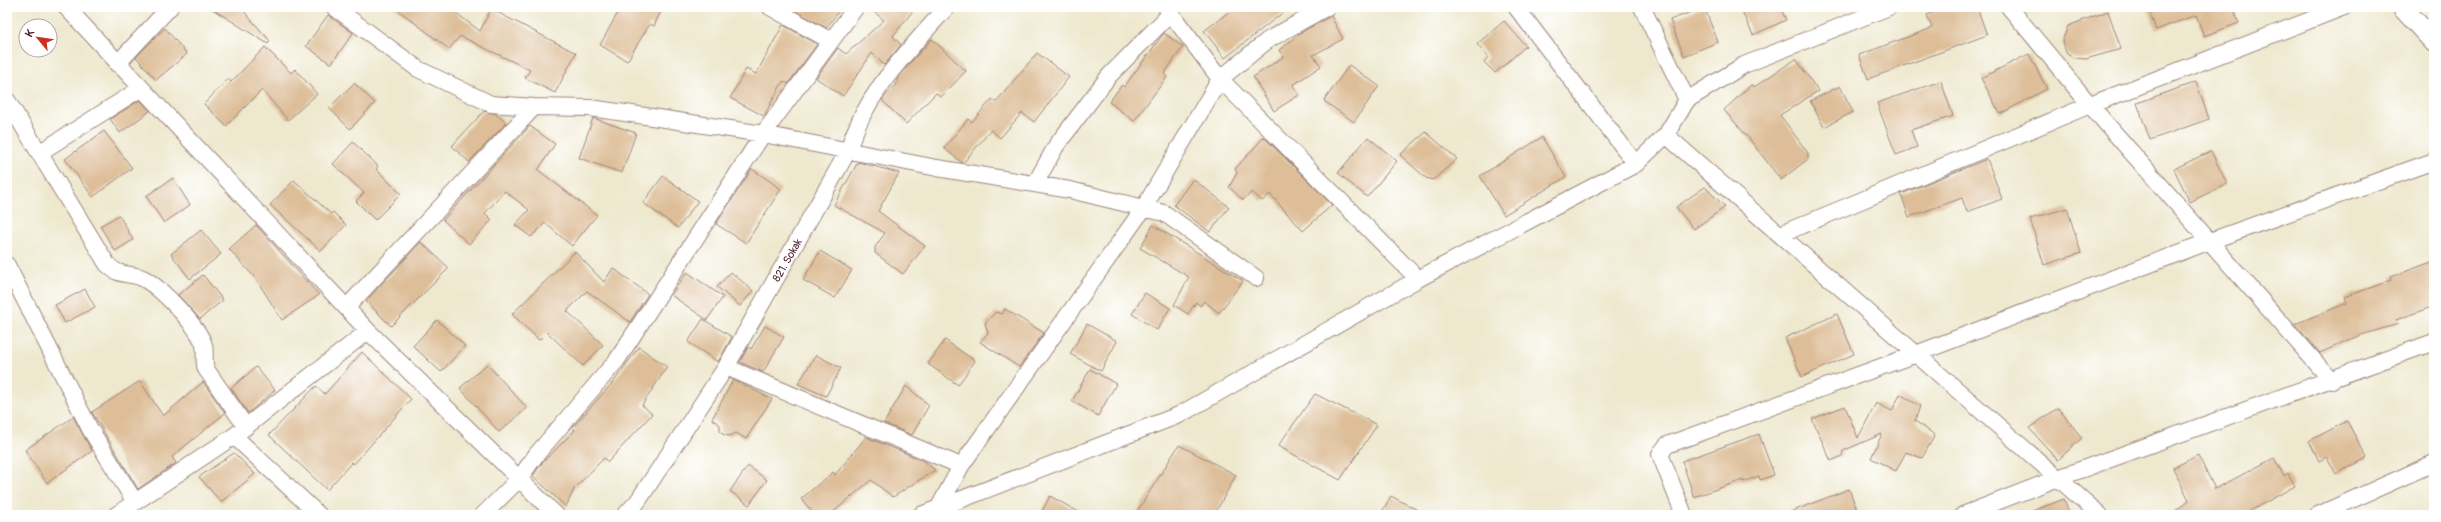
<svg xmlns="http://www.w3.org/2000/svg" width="2441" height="522" font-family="Pangolin,sans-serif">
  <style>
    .building { fill: #ddbe98 }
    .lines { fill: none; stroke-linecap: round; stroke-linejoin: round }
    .minor-casing { stroke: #9c847c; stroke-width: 18 }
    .tertiary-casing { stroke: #9c847c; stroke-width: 22 }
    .minor { stroke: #fff; stroke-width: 16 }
    .tertiary { stroke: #fff; stroke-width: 20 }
    .labels { text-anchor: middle; stroke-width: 3; stroke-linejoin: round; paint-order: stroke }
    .street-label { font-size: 11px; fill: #4a1f2b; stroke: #fff }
  </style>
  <rect width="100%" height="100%" fill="#fff"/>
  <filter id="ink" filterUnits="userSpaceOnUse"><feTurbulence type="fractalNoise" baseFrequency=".025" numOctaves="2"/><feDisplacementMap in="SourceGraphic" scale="8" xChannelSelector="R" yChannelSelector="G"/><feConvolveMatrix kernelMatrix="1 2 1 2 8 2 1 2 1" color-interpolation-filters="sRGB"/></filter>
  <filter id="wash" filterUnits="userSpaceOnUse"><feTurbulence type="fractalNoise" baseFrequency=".012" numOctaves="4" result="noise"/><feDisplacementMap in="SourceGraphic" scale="16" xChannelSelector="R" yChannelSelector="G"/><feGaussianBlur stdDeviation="0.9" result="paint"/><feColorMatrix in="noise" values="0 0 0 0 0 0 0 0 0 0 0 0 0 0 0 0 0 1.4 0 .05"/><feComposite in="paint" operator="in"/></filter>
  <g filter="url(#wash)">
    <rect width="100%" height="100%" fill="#eee8ce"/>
    <g id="blocks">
      <!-- building -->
      <path class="building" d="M209 7H240L270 41 268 44Z
        M394 7H448L480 31 491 9 576 53 555 93 525 78 530 70 460 36 449 49Z
        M621 7H663L654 26 650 24 627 61 600 45Z
        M793 7H842L826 28 792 9Z
        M868 7H916L893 36 901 45 884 65 872 53 843 96 816 78 838 48 846 54 884 20Z
        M1235 7H1290L1225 58 1204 31Z
        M1704 7 1718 42 1684 56 1670 20Z
        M1740 7H1780L1786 20 1753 35Z
        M1949 7H1977L1987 35 1868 79 1859 55 1932 28 1927 15Z
        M2148 7H2233L2239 23 2204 36 2196 15 2156 30Z
        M2108 11 2121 49 2086 59 2074 58 2067 54 2062 42 2068 26Z
        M328 15 353 33 331 64 306 46Z
        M1331 16 1343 39 1313 55 1321 66 1293 85 1299 95 1274 111 1253 77 1283 57 1279 50 1305 30Z
        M1504 21 1526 46 1495 73 1484 62 1488 57 1477 44Z
        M783 25 817 44 788 84 783 81 764 116 730 98 746 69 756 74Z
        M165 28 187 54 156 80 136 57Z
        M1164 33 1183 47 1164 74 1167 77 1134 121 1109 102 1122 85 1124 87Z
        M932 39 966 71 941 97 936 93 906 124 882 100 898 82 897 80 910 63Z
        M265 47 291 73 295 69 317 94 288 120 262 90 226 126 204 104 228 79 231 82Z
        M1037 53 1069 77 1034 122 1022 113 1000 138 991 130 963 163 961 162 944 148 968 119 972 122 992 99 996 102Z
        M2029 54 2047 89 2000 114 1981 78Z
        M1796 59 1818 91 1780 115 1808 153V159L1781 180 1751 141 1724 110 1752 84 1754 87Z
        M1349 65 1379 86 1354 122 1324 101Z
        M1941 81 1953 116 1911 130 1917 147 1896 155 1877 103Z
        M2196 82 2209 119 2150 140 2137 103Z
        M354 83 375 103 350 129 329 108Z
        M1840 86 1853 112 1824 127 1810 101Z
        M140 100 150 111 120 133 110 119Z
        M484 111 496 114 506 123 469 162 452 146Z
        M593 118 636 133 622 173 579 158Z
        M530 126 555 144 538 170 597 215 572 246 545 223 531 237 515 225 529 210 505 191 485 213 492 220 469 244 443 220Z
        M104 131 132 168 93 197 65 159Z
        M1426 132 1457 159 1433 180 1426 178 1400 155Z
        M1264 137 1332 205 1303 231 1270 194 1262 201 1252 192 1243 200 1229 187 1237 173 1235 169Z
        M1368 137 1397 161 1367 197 1338 173Z
        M1542 137 1566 177 1504 215 1480 176Z
        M353 142 378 166 376 169 401 194 375 220 356 201 364 193 333 164Z
        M2211 151 2227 184 2190 202 2174 169Z
        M1987 159 2002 199 1967 212 1962 198 1909 217 1901 194Z
        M858 162 899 173 878 211 925 246 903 274 875 253V247L885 233 834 205Z
        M752 169 781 189 746 243 716 224Z
        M663 176 698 201 678 228 643 203Z
        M173 178 190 205 164 223 146 196Z
        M1193 179 1229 207 1210 232 1174 205Z
        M294 180 331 214 333 212 346 225 321 251 270 205Z
        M1705 187 1725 207 1694 229 1676 207Z
        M2067 208 2081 253 2044 265 2030 219Z
        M119 215 133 240 115 251 100 226Z
        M256 225 319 295 282 320 256 279 229 249Z
        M1153 225 1243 281 1219 313 1204 301 1200 306 1196 302 1188 314 1174 305 1189 277 1140 248Z
        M201 230 221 254 190 279 171 254Z
        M421 242 449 268 391 326 366 301Z
        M820 251 852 270 835 298 803 280Z
        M575 252 604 282 613 268 648 294 630 322 587 291 567 311 603 345 583 366 547 332 539 340 512 314Z
        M2434 261V306L2396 320 2398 324 2358 336 2320 353 2295 324 2347 303 2345 297 2392 280 2391 277Z
        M687 272 723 297 707 320 671 295Z
        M731 272 753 291 740 306 717 287Z
        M203 275 223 300 200 319 178 295Z
        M85 289 95 307 65 323 55 305Z
        M1145 293 1170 308 1157 330 1132 314Z
        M1005 309 1044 333 1019 367 980 342 988 333 985 323 996 312 1002 314Z
        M1837 314 1854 354 1802 377 1785 338Z
        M703 319 732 337 718 362 688 342Z
        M437 320 465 346 441 372 413 346Z
        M1087 324 1117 341 1101 371 1070 354Z
        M765 326 784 337 763 372 740 362 748 347 751 349Z
        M945 340 975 361 958 385 928 364Z
        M639 347 667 367 642 405 652 414 608 462 604 458 574 489 566 507 533 476 541 464 575 430 572 428 615 380Z
        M362 352 411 399 354 464 352 462 327 490 269 435 316 386 325 394Z
        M816 355 841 368 826 396 798 384Z
        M487 364 527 408 499 432 460 388Z
        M256 367 275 390 248 413 231 388Z
        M1090 369 1116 384 1098 416 1072 401Z
        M733 380 772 399 746 439 736 433 730 436 724 435 720 431V425L712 419Z
        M140 381 163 416 203 382 225 413 172 457 176 463 138 489 92 412Z
        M906 386 929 405 912 435 884 423Z
        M1315 394 1377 425 1340 480 1278 446Z
        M1900 394 1920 406 1915 421 1935 435 1922 458 1906 452 1896 471 1871 458 1882 434 1843 451 1842 456 1831 461 1812 419 1845 406 1858 438 1876 403 1892 411Z
        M2058 408 2082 438 2058 460 2029 428Z
        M73 417 92 451 47 483 25 450Z
        M2347 421 2367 458 2336 474 2327 457 2319 461 2309 441Z
        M1759 434 1774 475 1760 480 1759 476 1743 482V480L1694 497 1682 461Z
        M866 437 924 461 935 470 893 497 871 480 830 515H815L801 499 833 472 835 475Z
        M1179 445 1236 475 1214 515H1135Z
        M234 453 255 474 221 502 199 477Z
        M2198 455 2215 489 2274 458 2284 476 2288 473 2295 486 2243 515H2170L2189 500 2173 468Z
        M748 466 767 480 749 505 730 491Z
        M1849 489 1859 515H1785V514Z
        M1050 496 1084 515H1040Z
        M1391 496 1427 515H1380Z
        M2064 499 2070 515H2025V514Z"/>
    </g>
  </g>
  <g filter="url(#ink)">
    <use href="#blocks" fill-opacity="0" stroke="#9c847c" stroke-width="1"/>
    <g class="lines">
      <defs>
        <path id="minor" d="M66 7 368 331 556 515
          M334 7 418 69 491 104 534 107 590 108 632 114 763 134 937 168 1070 190 1164 213 1256 278
          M770 7 831 41
          M1166 7 1220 79 1418 279
          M1516 7 1636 164
          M1642 7 1687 100
          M2009 7 2090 105 2332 381
          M117 64 170 7
          M7 100 107 264C120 277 124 272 140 277 158 284 198 326 204 345 206 353 203 361 206 369L246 427
          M1666 135 2100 515
          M39 153 140 89
          M1035 184 1056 146 1109 76 1171 13
          M1781 234 2090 105 2344 7
          M7 265 90 429 135 502
          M347 307 534 107
          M726 367 961 466
          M234 436 319 515
          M939 507 961 466 1143 209 1220 79 1268 40 1327 7
          M116 515 234 436 368 331
          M483 515 519 479 536 455 617 360 763 134 856 7
          M625 515 638 501 726 367 848 151C865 93 908 51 947 7
          M921 515 1179 415 1418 279 1636 164 1666 135 1687 100 1744 65 1889 7
          M1684 515 1660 454 1667 445 1916 354 2210 241 2434 161
          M1963 515 2058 478 2434 342
          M2318 515 2434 463"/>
        <path id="tertiary" d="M2402 7 2434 42"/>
      </defs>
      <!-- minor casing -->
      <use href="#minor" class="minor-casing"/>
      <!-- tertiary casing -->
      <use href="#tertiary" class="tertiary-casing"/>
      <!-- minor -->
      <use href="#minor" class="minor"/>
      <!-- tertiary -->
      <use href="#tertiary" class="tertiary"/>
    </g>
  </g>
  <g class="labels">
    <!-- street labels -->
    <g class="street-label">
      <text transform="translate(787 260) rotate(-60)" y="4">821. Sokak</text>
    </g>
  </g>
  <!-- margin -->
  <rect width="2441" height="522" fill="none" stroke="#fff" stroke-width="24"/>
  <!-- north arrow -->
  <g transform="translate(38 38) rotate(299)"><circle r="19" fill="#ffffff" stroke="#b7a5aa"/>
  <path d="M0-3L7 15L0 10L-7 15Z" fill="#c8321e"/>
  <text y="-6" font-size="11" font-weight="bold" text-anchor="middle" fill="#4a1f2b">K</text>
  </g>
</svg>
